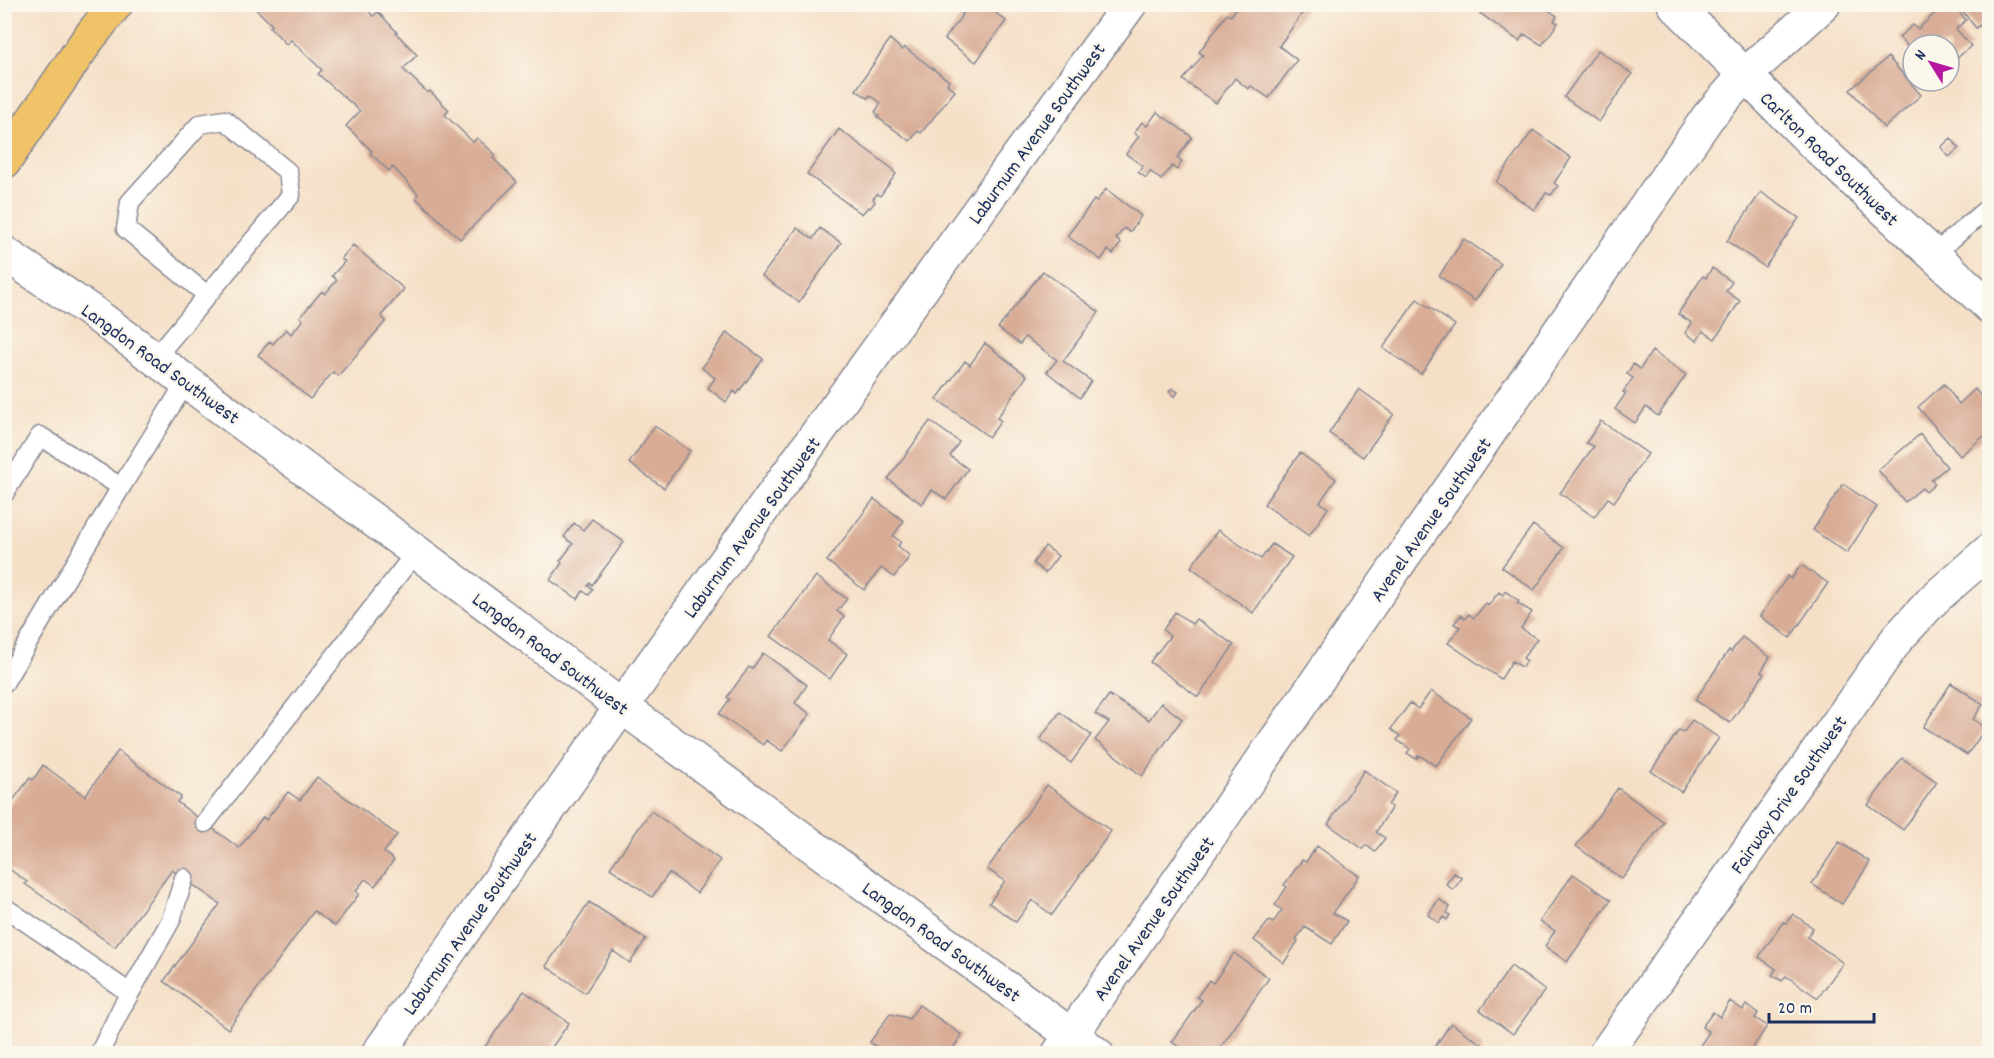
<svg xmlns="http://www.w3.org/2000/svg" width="1994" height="1058" font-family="Dekko,sans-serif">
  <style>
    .building { fill: #d8ac95 }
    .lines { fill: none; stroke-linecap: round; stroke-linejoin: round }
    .service-casing { stroke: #888892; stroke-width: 21 }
    .minor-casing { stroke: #888892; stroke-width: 36 }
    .primary-casing { stroke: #888892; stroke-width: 36 }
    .service { stroke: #fff; stroke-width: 18 }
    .minor { stroke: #fff; stroke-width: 33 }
    .primary { stroke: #f0c369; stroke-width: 33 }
    .labels { text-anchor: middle; stroke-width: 5; stroke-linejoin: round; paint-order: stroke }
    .street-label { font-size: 20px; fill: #1b2f5e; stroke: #fbf7ec }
  </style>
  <rect width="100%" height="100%" fill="#fbf7ec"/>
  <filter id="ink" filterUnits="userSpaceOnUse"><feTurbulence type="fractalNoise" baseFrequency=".0167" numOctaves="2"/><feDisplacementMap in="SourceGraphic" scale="12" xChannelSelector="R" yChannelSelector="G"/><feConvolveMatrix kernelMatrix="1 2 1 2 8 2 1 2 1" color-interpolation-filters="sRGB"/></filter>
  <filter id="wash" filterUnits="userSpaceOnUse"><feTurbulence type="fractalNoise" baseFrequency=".008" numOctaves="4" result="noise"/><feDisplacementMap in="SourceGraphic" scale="24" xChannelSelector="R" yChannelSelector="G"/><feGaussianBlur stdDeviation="1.35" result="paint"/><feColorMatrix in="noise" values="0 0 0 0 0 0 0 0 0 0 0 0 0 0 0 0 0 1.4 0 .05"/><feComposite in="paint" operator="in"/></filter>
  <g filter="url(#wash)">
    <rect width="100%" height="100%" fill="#f5e0c7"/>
    <g id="blocks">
      <!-- building -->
      <path class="building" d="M251 4H362L373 16 378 12 397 32 396 33 417 55 403 69 428 93 430 91 449 110 445 115 473 142 477 138 496 155 493 158 517 182 460 239 416 198 418 194 393 167 389 171 370 153 372 151 346 126 360 111 318 74 322 70 291 40 286 44 270 27 272 25Z
        M970 4H984L1006 21 976 62 945 39Z
        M1239 4H1301L1306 8 1279 46 1297 60 1269 98 1251 86 1248 89 1235 78 1216 103 1183 80 1203 55 1199 52 1227 14 1231 16Z
        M1482 4H1546L1544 7 1557 16 1554 21 1558 23 1542 45 1524 34 1519 41 1477 11Z
        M1945 4H1952L1966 20 1956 29 1971 46 1949 65V45H1913V52L1899 37 1913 25 1918 29Z
        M1957 4H1990V37L1979 25 1976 28Z
        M890 39 902 50 904 47 949 81 947 84 955 91 921 133 918 131 910 141 877 117 879 116 875 112 881 103 870 95 868 98 856 90Z
        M1598 50 1632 74 1599 122 1564 97Z
        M1888 57 1921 95 1884 128 1850 90Z
        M1157 112 1192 137 1177 158 1182 161 1177 170 1172 166 1161 180 1150 171 1146 178 1138 172 1143 166 1126 154 1139 136 1134 133 1142 122 1147 126Z
        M839 129 894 170 893 171 896 174 880 196 877 194 873 199 875 202 870 208 868 207 862 214 807 174Z
        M1533 130 1571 158 1554 183 1558 186 1551 195 1546 193 1534 210 1496 182Z
        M1951 138 1959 148 1949 157 1941 147Z
        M1106 189 1141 216 1130 232 1124 228 1116 239 1121 243 1113 254 1108 250 1101 260 1067 236 1094 200 1096 202Z
        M1761 192 1799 218 1765 267 1727 241Z
        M797 228 813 239 820 228 841 243 799 302 762 276Z
        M1464 239 1501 264 1475 301 1439 276Z
        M353 245 404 289 381 316 386 321 338 376 333 372 310 399 258 355 270 341 273 344 286 329 291 334 303 320 300 317 322 291 325 294 337 280 332 276 345 261 341 259Z
        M1712 268 1732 282 1726 291 1740 301 1715 339 1703 331 1697 341 1685 333 1692 323 1678 314 1703 276 1706 278Z
        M1043 271 1099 312 1063 361 1091 381 1080 398 1047 372 1057 360 1025 337 1020 344 998 328Z
        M1417 299 1455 325 1421 374 1383 348Z
        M727 332 763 359 737 394 734 391 726 402 708 388 715 378 702 368Z
        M985 343 1027 376 997 418 1001 421 989 437 937 399 965 361 970 365Z
        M1652 351 1686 375 1658 416 1646 407 1635 423 1615 409 1626 393 1623 392 1633 378 1627 374 1633 364 1640 369Z
        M1944 384 1959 404 1975 389 1987 403 1990 401V431L1960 456 1918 407Z
        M1172 388 1178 392 1175 397 1169 392Z
        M1359 389 1394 414 1363 457 1329 433Z
        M930 421 959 442 950 456 968 469 946 499 932 490 922 504 888 479Z
        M1601 421 1648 454 1614 502 1608 498 1594 517 1560 493 1594 446 1586 443Z
        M655 426 690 451 664 488 629 463Z
        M1920 434 1947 467 1931 480 1935 484 1926 492 1922 488 1905 502 1878 470Z
        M1300 453 1336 479 1320 502 1328 508 1309 536 1264 504Z
        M1843 484 1877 507 1847 553 1813 530Z
        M874 499 904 521 893 536 901 542 898 546 910 556 894 577 881 568 864 590 827 561Z
        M592 519 624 542 592 585 590 583 588 586 593 589 589 595 583 591 578 599 550 580 562 563 560 561 573 544 564 537 574 523 583 530Z
        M1533 525 1564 548 1534 590 1502 567Z
        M1218 530 1261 559 1272 544 1292 557 1253 613 1191 567Z
        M1045 546 1058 556 1045 573 1033 563Z
        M1801 565 1828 583 1790 638 1760 616 1788 576 1791 579Z
        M816 576 847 599 837 611 844 617 828 640 847 654 830 679 771 636Z
        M1505 591 1519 601 1517 603 1532 612 1521 628 1537 639 1523 658 1527 661 1522 667 1512 661 1501 679 1448 643 1460 627 1454 624 1461 615 1465 619 1469 614 1474 618 1486 603 1488 606 1499 592 1503 595Z
        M1175 612 1192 624 1196 619 1234 645 1198 697 1150 662 1170 636 1163 630Z
        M1742 637 1770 657 1761 672 1764 674 1730 723 1695 700 1729 650 1731 652Z
        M763 653 807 685 795 703 810 714 782 751 766 740 763 745 719 714 730 699 727 697 749 667 752 669Z
        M1951 683 1983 704 1973 719 1986 728 1967 755 1923 727Z
        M1431 691 1471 718 1436 766 1419 755 1416 759 1407 753 1410 749 1397 740 1400 736 1391 729 1410 703 1418 709Z
        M1109 695 1149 720 1161 703 1182 719 1142 776 1095 740 1109 722 1095 714Z
        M1060 712 1091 735 1071 763 1040 739Z
        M1692 720 1719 738 1681 792 1651 771 1679 730 1684 732Z
        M118 751 181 797 177 802 239 848 263 817 266 820 288 792 300 800 317 777 397 835 384 852 394 860 375 886 365 879 356 891 359 894 335 926 314 911 228 1029 164 981 220 904 172 870 115 947 25 884 27 882 4 865V812L30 778 33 780 43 765 85 796Z
        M1902 758 1937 782 1903 830 1868 805Z
        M1364 770 1396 793 1388 805 1392 807 1376 832 1385 838 1375 852 1366 845 1363 849 1328 824Z
        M1047 785 1111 831 1052 915 1032 900 1016 922 989 903 1005 881 987 869Z
        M1618 788 1664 822 1622 879 1576 846Z
        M651 811 720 860 697 893 669 873 652 897 610 868Z
        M1839 842 1870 862 1842 904 1812 884Z
        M1317 846 1359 876 1333 913 1347 921 1332 944 1305 927 1296 939 1298 941 1284 963 1254 940 1269 921 1273 923 1282 910 1275 905 1287 887 1284 885 1302 860 1306 862Z
        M1454 873 1462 878 1453 890 1446 884Z
        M1573 874 1611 900 1567 962 1545 946 1555 931 1540 921Z
        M1439 899 1450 907 1447 913 1450 915 1447 920 1443 917 1439 923 1428 915Z
        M589 902 646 939 630 963 613 951 585 993 546 966Z
        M1793 914 1813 928 1807 937 1843 963 1818 998 1786 976 1782 981 1772 975 1776 969 1759 957 1783 922 1786 923Z
        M1234 953 1269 978 1218 1051 1215 1049 1212 1054H1189L1172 1042 1202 1000 1197 997 1209 980 1213 983Z
        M1511 966 1545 990 1513 1034 1480 1010Z
        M524 991 569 1023 547 1054H480Z
        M1730 1001 1743 1010 1746 1005 1758 1013 1755 1018 1767 1026 1749 1054H1709L1699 1047 1709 1032 1702 1027 1713 1012 1720 1017Z
        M919 1005 962 1035 949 1054H886L870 1042 890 1014 905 1017 909 1019Z
        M1451 1023 1484 1046 1481 1051 1485 1054H1430Z"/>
    </g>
  </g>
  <g filter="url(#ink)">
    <use href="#blocks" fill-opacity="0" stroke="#888892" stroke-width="1.5"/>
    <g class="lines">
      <defs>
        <path id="service" d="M1933 255 1990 206
          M155 358 291 195 288 172 225 120 200 124 130 202 126 229 207 295
          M4 494 40 436 121 487 186 382
          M4 683 121 487
          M205 823 416 552
          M4 907 130 993
          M99 1054 122 1007 171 920 184 878"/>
        <path id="minor" d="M1674 4 1815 145 1990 307
          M4 253 92 312 453 579 621 706 1097 1054
          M1059 1053 1708 117 1745 75 1824 4
          M378 1054C623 700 875 351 1130 4
          M1605 1054 1897 639 1934 599 1990 550"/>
        <path id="primary" d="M4 162 88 39 116 4"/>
      </defs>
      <!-- service casing -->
      <use href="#service" class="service-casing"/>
      <!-- minor casing -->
      <use href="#minor" class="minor-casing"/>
      <!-- primary casing -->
      <use href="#primary" class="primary-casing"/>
      <!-- service -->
      <use href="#service" class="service"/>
      <!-- minor -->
      <use href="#minor" class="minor"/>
      <!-- primary -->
      <use href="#primary" class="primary"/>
    </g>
  </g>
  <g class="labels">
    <!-- street labels -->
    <g class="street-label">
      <text transform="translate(1036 133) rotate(-54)" y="7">Laburnum Avenue Southwest</text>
      <text transform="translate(1830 158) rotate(44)" y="7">Carlton Road Southwest</text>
      <text transform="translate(161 363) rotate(36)" y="7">Langdon Road Southwest</text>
      <text transform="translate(1430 519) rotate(-55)" y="7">Avenel Avenue Southwest</text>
      <text transform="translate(751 527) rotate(-54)" y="7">Laburnum Avenue Southwest</text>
      <text transform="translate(551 653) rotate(37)" y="7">Langdon Road Southwest</text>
      <text transform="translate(1788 794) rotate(-55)" y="7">Fairway Drive Southwest</text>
      <text transform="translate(1153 918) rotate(-55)" y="7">Avenel Avenue Southwest</text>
      <text transform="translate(469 923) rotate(-55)" y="7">Laburnum Avenue Southwest</text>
      <text transform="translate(942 941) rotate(36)" y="7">Langdon Road Southwest</text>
    </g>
  </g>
  <!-- margin -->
  <rect width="1994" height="1058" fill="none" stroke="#fbf7ec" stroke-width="24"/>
  <!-- north arrow -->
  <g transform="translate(1931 63) rotate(307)"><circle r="28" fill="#fbf7ec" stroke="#a1a7b3" stroke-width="1.5"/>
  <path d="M0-4.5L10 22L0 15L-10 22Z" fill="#b5179e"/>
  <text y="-9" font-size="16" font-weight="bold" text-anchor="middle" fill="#1b2f5e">N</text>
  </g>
  <!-- scale -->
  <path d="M1769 1013v9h105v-9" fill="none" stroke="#1b2f5e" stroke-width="3"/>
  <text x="1778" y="1013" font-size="18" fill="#1b2f5e" stroke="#fbf7ec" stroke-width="4.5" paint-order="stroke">20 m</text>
</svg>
